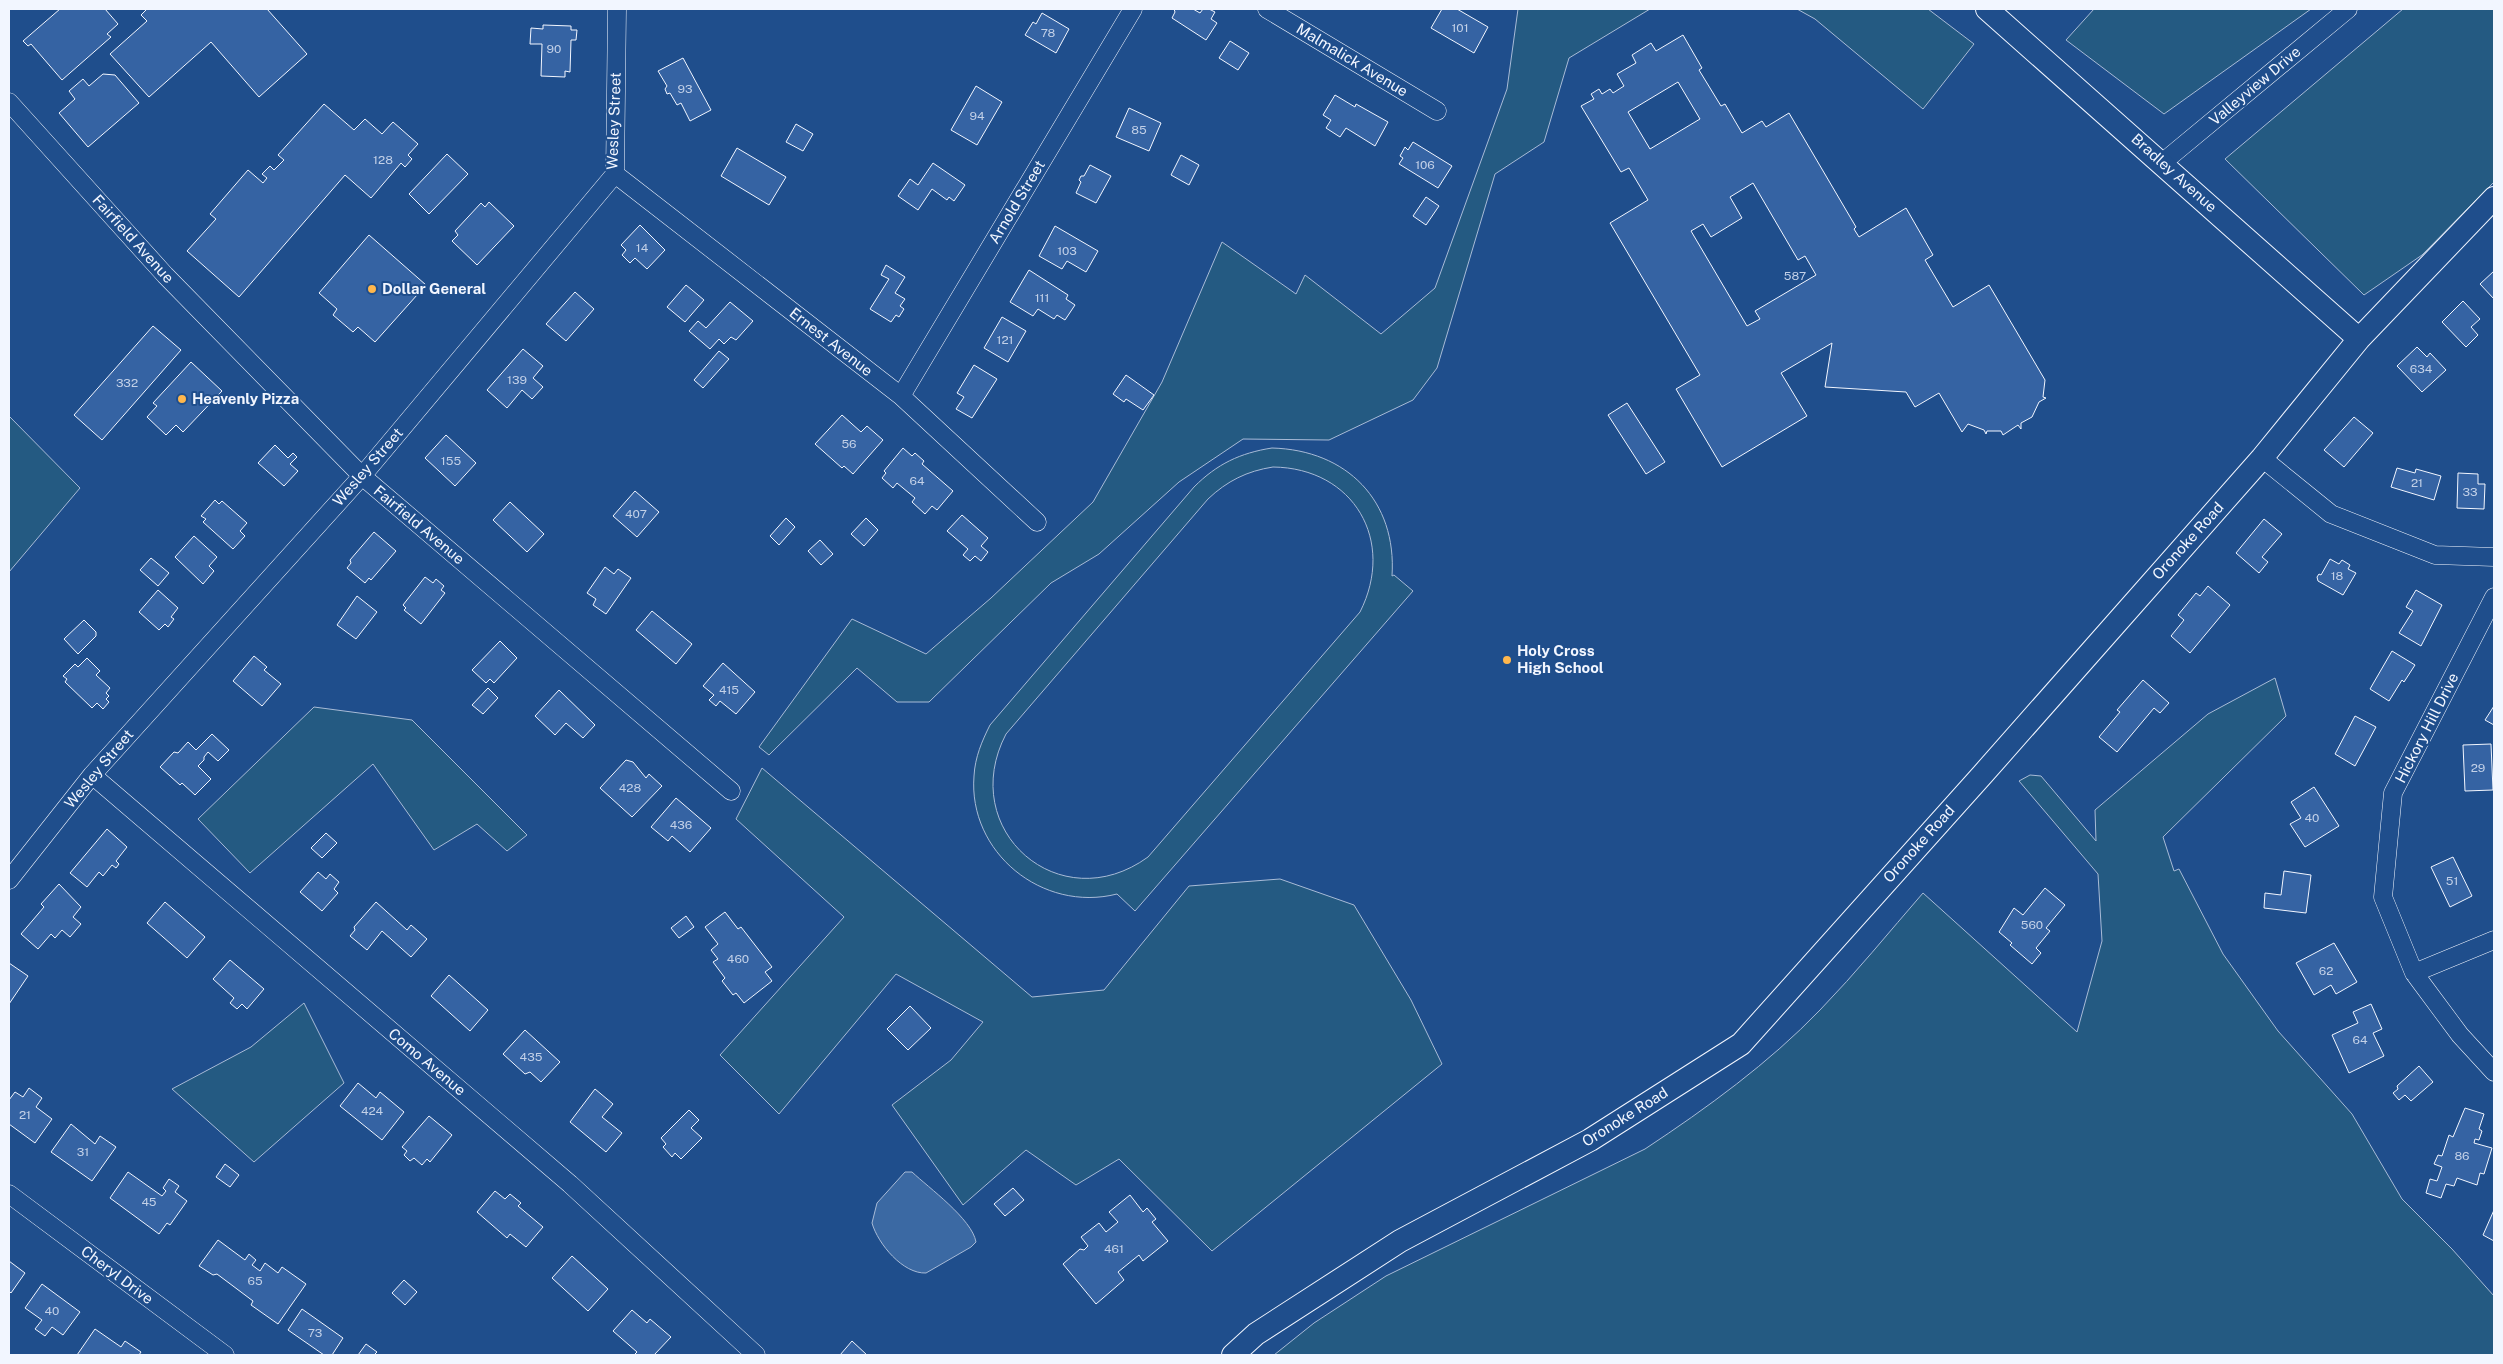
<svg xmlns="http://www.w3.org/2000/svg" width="2503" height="1364" font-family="'Public Sans',sans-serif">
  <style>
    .green { fill: #245a82; stroke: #a8bbd7; fill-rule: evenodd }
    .water { fill: #3b69a3; stroke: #a8bbd7 }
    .building { fill: #3563a3; stroke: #f2f6ff; fill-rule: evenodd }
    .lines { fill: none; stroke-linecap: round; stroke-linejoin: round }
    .minor-casing { stroke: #f2f6ff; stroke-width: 19 }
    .tertiary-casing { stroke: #f2f6ff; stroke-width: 24 }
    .minor { stroke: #1f4e8c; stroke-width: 18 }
    .tertiary { stroke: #1f4e8c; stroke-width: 22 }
    .poi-dot { fill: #ffb74d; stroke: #1f4e8c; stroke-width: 2 }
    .labels { text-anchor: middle; stroke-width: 4; stroke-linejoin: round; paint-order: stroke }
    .number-label { font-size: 12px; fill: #c3d1e8 }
    .street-label { font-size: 15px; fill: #f2f6ff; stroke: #1f4e8c }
    .poi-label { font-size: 15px; font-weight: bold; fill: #f2f6ff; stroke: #1f4e8c; text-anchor: start }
  </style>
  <rect width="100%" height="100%" fill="#1f4e8c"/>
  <!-- green -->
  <path class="green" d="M1518 9H1650L1569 58 1544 142 1495 174 1437 368 1413 400 1329 440 1243 439 1179 482 1099 554 1051 583 929 702H897L857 668 769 755 759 747 852 619 926 654 991 598 1093 502 1162 382 1222 242 1296 294 1305 275 1381 334 1435 288 1507 89Z
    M1797 9H1928L1974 44 1923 109 1815 19Z
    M2094 9H2311L2164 114 2066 40Z
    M2403 9H2494V182L2422 255 2364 295 2225 159Z
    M9 416 80 488 9 572Z
    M1272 448C1347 450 1397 501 1392 576L1394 575 1413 591 1135 911 1117 894C1042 913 968 852 974 776 975 757 982 741 990 725L1194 487C1217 464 1240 453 1272 448ZM1273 467C1354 468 1396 541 1360 612L1148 857C1060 921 956 830 1006 734L1208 499C1227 481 1247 471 1273 467Z
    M2275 678 2286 716 2163 837 2174 871 2179 869 2223 954 2278 1031 2352 1114 2402 1199 2452 1249 2494 1296V1355H1274L1314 1323 1386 1276 1645 1149C1707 1108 1769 1063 1820 1010 1856 973 1889 932 1923 893L2077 1032 2102 941 2098 874 2019 781 2030 775 2041 776 2096 841 2095 810 2208 714Z
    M314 707 412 720 527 835 507 851 477 824 434 850 373 764 250 873 198 819Z
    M762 768 1032 997 1104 990 1189 886 1280 879 1354 905 1411 1000 1442 1064 1212 1251 1119 1159 1076 1185 1026 1150 963 1205 892 1105 951 1060 983 1022 896 974 779 1114 720 1055 844 917 736 819Z
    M304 1003 344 1083 254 1162 172 1089 251 1047Z"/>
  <!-- water -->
  <path class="water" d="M905 1172H912C929 1188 972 1219 976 1242L971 1247 926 1273C903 1274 878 1244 872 1223L877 1203Z"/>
  <!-- building -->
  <path class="building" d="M60 9H105L118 24 107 34 111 37 62 80 31 44 28 46 23 41Z
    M147 9H267L307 54 259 97 211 42 149 97 110 54 147 21 141 15Z
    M1174 9H1193L1200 13 1203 9H1209L1215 12 1211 19 1217 23 1206 40 1172 18 1175 12Z
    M1442 9H1457L1488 27 1474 53 1431 28Z
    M1042 13 1069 29 1056 53 1025 35 1033 22 1036 24Z
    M543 25 571 26V30H577L576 40H571L570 72 565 71V77L541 76 542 44H530L531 28 543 29Z
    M1683 35 1702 68 1699 70 1721 106 1725 104 1742 133 1762 121 1766 127 1789 113 1856 227 1854 229 1859 237 1906 208 1933 255 1925 260 1953 307 1989 285 2045 380 2043 397 2046 398 2039 402 2032 417 2021 423V429L2018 425 2003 435 2001 431H1987L1986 434 1984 430 1968 424 1962 432 1939 393 1915 407 1906 392 1825 387 1832 343 1781 373 1807 416 1722 467 1676 389 1700 375 1610 223 1648 200 1629 168 1621 172 1581 106 1594 99 1591 94 1599 89 1602 94 1610 89 1613 93 1624 86 1617 74 1636 63 1632 55 1651 43 1656 51ZM1678 82 1700 119 1650 149 1628 112ZM1753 183 1798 260 1805 256 1816 275 1755 311 1760 319 1747 326 1691 231 1703 224 1711 237 1742 218 1730 197Z
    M1230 41 1249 53 1238 70 1219 58Z
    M683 58 711 110 690 121 681 103 677 105 670 93 667 94 665 89 667 86 658 71Z
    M103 74 115 75 139 103 88 147 59 113 75 99 69 91 83 79 89 86Z
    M976 86 1002 102 977 145 951 130Z
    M1335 95 1355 107 1356 104 1388 122 1375 146 1346 128 1340 137 1326 128 1331 120 1323 115Z
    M324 104 354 130 365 119 382 134 393 122 418 144 408 155 412 159 405 167 401 163 371 198 345 175 239 297 187 251 216 219 210 214 248 170 263 183 267 178 262 174 270 166 274 170 284 160 278 155Z
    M1129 108 1161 123 1149 151 1116 137Z
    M796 124 813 134 803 151 786 142Z
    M1413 142 1452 166 1438 188 1399 164 1403 158 1400 156 1405 147 1408 150Z
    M737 148 786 177 769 205 721 176Z
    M447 154 468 174 429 214 409 194Z
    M1181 155 1199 165 1189 185 1171 175Z
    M933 163 965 185 954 201 949 197 947 200 932 189 918 210 898 196 910 179 918 185Z
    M1090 165 1111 176 1096 203 1076 193 1081 182 1079 180 1081 176H1084Z
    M1426 197 1439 206 1426 225 1413 216Z
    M489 202 514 226 477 265 452 241 458 235 455 231 481 203 485 207Z
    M640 225 665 250 647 269 635 258 630 263 622 255 626 250 621 245Z
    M1055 226 1098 251 1086 272 1067 261 1062 269 1039 256Z
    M369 235 426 285 375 342 358 327 353 332 333 315 337 309 319 293Z
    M886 265 905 277 895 293 905 299 900 306 904 309 899 317 896 315 891 322 870 309 889 279 881 275Z
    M1029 270 1068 295 1066 299 1075 305 1065 320 1057 315 1054 319 1038 309 1033 316 1010 302Z
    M2494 271V299L2480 284Z
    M686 285 704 300 685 322 667 307Z
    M575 292 594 309 566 341 546 324Z
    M2463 301 2480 319 2471 327 2478 335 2466 347 2442 322Z
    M730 302 753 321 736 340 731 337 724 344 719 339 710 349 689 331 698 321 706 328Z
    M1002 317 1026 331 1008 362 984 348Z
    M153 326 181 350 102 440 74 415Z
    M2417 347 2427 357 2430 353 2446 370 2422 392 2397 366Z
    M523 349 543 366 533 378 543 387 532 399 522 390 507 408 487 390Z
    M719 351 729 359 703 388 694 380Z
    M191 362 222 391 183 432 176 425 166 435 147 417 157 406 153 403Z
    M974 365 997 379 972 418 956 409 964 397 957 393Z
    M1126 375 1154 395 1143 410 1126 399 1124 402 1113 394Z
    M1627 403 1665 462 1646 474 1608 415Z
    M842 415 861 432 867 426 883 440 853 474 844 466 842 468 815 444Z
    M2354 417 2373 433 2344 467 2324 450Z
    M446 435 476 463 455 486 425 458Z
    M275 445 288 458 293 453 297 457 290 464 298 471 284 486 258 463Z
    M903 448 912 456 915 453 924 461 922 464 953 491 937 510 932 506 925 514 912 502 915 498 897 483 893 488 882 478 886 473 884 471Z
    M2397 468 2415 473 2416 469 2441 476 2434 500 2391 487Z
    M2458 473 2478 474V484H2485L2484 509 2457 508Z
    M635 491 659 512 637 537 613 516Z
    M215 500 219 504 222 501 247 523 240 531 245 536 233 549 203 522 206 519 201 516Z
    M510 502 544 534 527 552 493 520Z
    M962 515 988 538 981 546 988 552 981 561 975 556 970 561 963 555 968 549 947 531Z
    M786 518 795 527 779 545 770 536Z
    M866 518 878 530 864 546 851 534Z
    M2264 519 2282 534 2262 557 2268 562 2259 573 2236 553Z
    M374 532 396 551 371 580 369 578 365 583 347 568 351 563 350 560Z
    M194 536 217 557 209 566 214 571 203 584 175 557Z
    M820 540 833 554 821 565 808 551Z
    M151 558 169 573 158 586 140 570Z
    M2330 559 2339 564 2342 560 2350 565 2348 569 2356 573 2343 595 2318 581 2317 577 2319 574 2321 575Z
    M605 567 614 574 618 569 631 578 606 614 593 605 596 599 587 593Z
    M425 577 433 583 436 579 444 586 441 590 445 593 421 624 404 610 406 608 403 605Z
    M2208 586 2230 605 2190 653 2171 636 2184 620 2178 615 2196 593 2200 596Z
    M158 590 178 608 171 617 174 619 168 627 165 624 159 630 139 612Z
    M2416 590 2442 605 2421 646 2399 633 2413 611 2406 607Z
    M357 596 377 612 356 639 337 625Z
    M652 611 692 644 676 664 636 630Z
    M84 620 96 632V636L78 654 64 639Z
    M500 641 517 658 494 683 490 679 486 683 472 670Z
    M2392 651 2415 665 2404 682 2402 680 2389 701 2370 689Z
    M254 656 267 667 264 670 281 684 262 706 233 681Z
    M87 658 100 671 96 675 110 688 106 693 109 696 106 699 109 702 103 709 97 703 92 708 65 682 67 679 63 676 75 664 78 667Z
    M723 663 755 692 736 714 720 701 716 706 709 700 714 695 703 686Z
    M2143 680 2169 703 2160 713 2154 708 2117 752 2099 737 2120 712 2117 710Z
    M488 688 498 698 483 714 472 705Z
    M559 690 595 725 583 738 566 723 555 735 535 716Z
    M2494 706V725L2485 720Z
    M2355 716 2376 727 2355 766 2335 754Z
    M212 734 229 750 218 761 208 752 204 757V760L198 766 211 779 195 795 182 783 180 785 160 767 174 752 178 753 188 742 196 750Z
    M2491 744 2493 790 2465 791 2463 745Z
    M626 760 633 762 646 778 649 774 662 786 632 817 600 788Z
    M2314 787 2339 826 2305 847 2290 824 2301 818 2291 802Z
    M676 798 711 828 690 852 672 836 668 841 651 827Z
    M107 829 127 847 116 861 119 864 116 868 112 865 103 876 99 872 87 887 70 873Z
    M326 833 337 843 322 858 311 848Z
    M2453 857 2472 896 2450 907 2431 867Z
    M2284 871 2311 875 2306 913 2264 908 2265 893 2281 895Z
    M318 872 326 879 330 874 339 882 334 889 338 893 322 911 300 892Z
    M59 884 81 907 73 917 81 924 70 937 62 930 55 938 51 934 38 949 21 934 44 907 41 904Z
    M2045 888 2065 905 2046 928 2050 931 2036 948 2041 953 2032 964 2010 945 2012 943 1999 932 2014 908 2023 915Z
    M165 902 205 937 187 958 147 923Z
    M376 902 407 930 411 925 427 939 411 957 382 931 367 950 350 936 355 930 354 927Z
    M725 912 738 929 741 927 772 967 765 972 772 981 744 1003 736 993 733 995 722 981 725 978 713 962 718 959 711 950 718 944 705 927Z
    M686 916 694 927 679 938 671 928Z
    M2334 943 2357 982 2336 994 2331 985 2314 995 2296 963Z
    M230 960 264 989 247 1009 242 1004 237 1009 230 1003 234 998 213 979Z
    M9 963 28 976 9 1004Z
    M449 975 488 1010 470 1031 431 996Z
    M2371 1004 2382 1029 2373 1033 2384 1056 2349 1073 2332 1035 2358 1023 2353 1012Z
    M910 1006 931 1028 908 1050 887 1029Z
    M525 1030 560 1062 541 1082 530 1072 525 1074 503 1054Z
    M2419 1066 2433 1082 2411 1101 2405 1095 2399 1100 2393 1093 2398 1089 2397 1086Z
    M358 1083 376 1098 380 1092 404 1112 382 1140 340 1106Z
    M29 1088 42 1098 36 1107 52 1119 35 1143 9 1124V1100L15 1092 23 1097Z
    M595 1089 613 1104 602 1117 622 1133 606 1152 570 1122Z
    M2465 1108 2484 1114 2479 1129 2482 1131 2479 1140 2475 1139 2474 1143 2492 1148 2484 1174 2480 1173 2477 1185 2457 1178 2454 1186 2446 1184 2441 1198 2426 1193 2430 1179 2437 1181 2442 1167 2434 1164 2438 1155 2442 1156 2449 1135 2453 1137Z
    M689 1110 699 1120 691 1128 702 1138 681 1159 675 1153 672 1157 663 1147 666 1144 661 1138Z
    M429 1116 452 1135 430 1162 427 1159 422 1165 414 1158 410 1161 404 1155 407 1151 402 1147Z
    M71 1124 95 1144 100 1136 116 1147 92 1181 51 1152Z
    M225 1164 239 1175 230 1187 216 1177Z
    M128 1172 162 1196 166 1191 163 1188 169 1179 179 1186 175 1192 187 1201 170 1225 167 1223 159 1234 110 1198Z
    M1013 1188 1024 1200 1005 1216 994 1204Z
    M495 1191 505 1199 510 1194 521 1203 518 1206 543 1227 526 1247 510 1234 507 1238 477 1212Z
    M1130 1195 1143 1212 1147 1208 1156 1219 1152 1222 1168 1241 1143 1261 1139 1255 1118 1272 1124 1280 1096 1304 1063 1264 1080 1249 1084 1250 1088 1246 1081 1237 1099 1223 1106 1232 1118 1222 1109 1212Z
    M2494 1210V1241L2483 1235Z
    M218 1240 245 1260 249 1254 256 1260 252 1265 260 1271 265 1263 278 1273 282 1267 306 1284 278 1324 251 1305 253 1301 217 1274 213 1275 199 1266Z
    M572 1256 608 1289 588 1311 552 1278Z
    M9 1261 25 1273 11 1293 9 1291Z
    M404 1280 417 1292 405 1305 392 1293Z
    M42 1284 80 1312 63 1335 52 1327 45 1336 35 1329 42 1320 25 1308Z
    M302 1309 343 1338 332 1355H324L288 1330Z
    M632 1310 647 1323 650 1319 671 1337 654 1355H634L637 1352 613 1331Z
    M95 1329 121 1347 125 1341 141 1352 139 1355H77Z
    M852 1341 867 1355H840Z
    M366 1344 377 1352 374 1355H358Z"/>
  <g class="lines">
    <defs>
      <path id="minor" d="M1267 9 1437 111
        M9 102 165 275 362 476 731 791
        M2162 163 2348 9
        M615 174 901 396 1037 522
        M901 396 1133 9
        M2262 458 2331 514 2435 555 2494 557
        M2494 597 2393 793 2383 897 2414 973 2460 1035 2494 1072
        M92 775 570 1184 756 1355
        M9 880 92 775 362 476 615 174 617 9
        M2414 973 2494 940
        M9 1194 225 1355"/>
      <path id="tertiary" d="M1987 9 2359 339
        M1233 1355 1256 1334 1400 1241 1590 1140 1741 1044 1983 774 2262 458 2359 339 2494 198"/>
    </defs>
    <!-- minor casing -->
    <use href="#minor" class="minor-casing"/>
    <!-- tertiary casing -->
    <use href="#tertiary" class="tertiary-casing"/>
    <!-- minor -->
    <use href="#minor" class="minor"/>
    <!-- tertiary -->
    <use href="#tertiary" class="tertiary"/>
  </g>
  <!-- markers -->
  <g class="poi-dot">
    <circle cx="372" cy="289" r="5"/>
    <circle cx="182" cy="399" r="5"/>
    <circle cx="1507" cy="660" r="5"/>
  </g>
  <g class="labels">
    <!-- number labels -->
    <g class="number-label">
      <text x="1460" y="32">101</text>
      <text x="1048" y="37">78</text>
      <text x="554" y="53">90</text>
      <text x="685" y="93">93</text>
      <text x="977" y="120">94</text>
      <text x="1139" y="134">85</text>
      <text x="383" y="164">128</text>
      <text x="1425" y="169">106</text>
      <text x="642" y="252">14</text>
      <text x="1067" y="255">103</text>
      <text x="1795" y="280">587</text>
      <text x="1042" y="302">111</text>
      <text x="1005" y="344">121</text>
      <text x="2421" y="373">634</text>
      <text x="517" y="384">139</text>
      <text x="127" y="387">332</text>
      <text x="849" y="448">56</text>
      <text x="451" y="465">155</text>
      <text x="917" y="485">64</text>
      <text x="2417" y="487">21</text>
      <text x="2470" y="496">33</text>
      <text x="636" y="518">407</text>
      <text x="2337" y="580">18</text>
      <text x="729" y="694">415</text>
      <text x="2478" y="772">29</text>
      <text x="630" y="792">428</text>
      <text x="2312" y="822">40</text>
      <text x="681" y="829">436</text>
      <text x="2452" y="885">51</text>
      <text x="2032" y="929">560</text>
      <text x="738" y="963">460</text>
      <text x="2326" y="975">62</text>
      <text x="2360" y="1044">64</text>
      <text x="531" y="1061">435</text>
      <text x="372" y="1115">424</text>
      <text x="25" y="1119">21</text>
      <text x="83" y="1156">31</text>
      <text x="2462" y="1160">86</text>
      <text x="149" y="1206">45</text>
      <text x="1114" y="1253">461</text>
      <text x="255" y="1285">65</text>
      <text x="52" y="1315">40</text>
      <text x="315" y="1337">73</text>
    </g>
    <!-- street labels -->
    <g class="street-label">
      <text transform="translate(1352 60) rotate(31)" y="5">Malmalick Avenue</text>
      <text transform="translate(2255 86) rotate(-40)" y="5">Valleyview Drive</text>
      <text transform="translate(614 121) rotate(-88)" y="5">Wesley Street</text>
      <text transform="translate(2174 173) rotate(42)" y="5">Bradley Avenue</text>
      <text transform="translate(1017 202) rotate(-59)" y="5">Arnold Street</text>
      <text transform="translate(133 239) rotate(48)" y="5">Fairfield Avenue</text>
      <text transform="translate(831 342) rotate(38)" y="5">Ernest Avenue</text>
      <text transform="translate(368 467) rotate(-49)" y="5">Wesley Street</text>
      <text transform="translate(419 525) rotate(40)" y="5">Fairfield Avenue</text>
      <text transform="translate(2188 541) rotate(-48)" y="5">Oronoke Road</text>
      <text transform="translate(2427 728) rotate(-63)" y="5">Hickory Hill Drive</text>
      <text transform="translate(99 769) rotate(-50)" y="5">Wesley Street</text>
      <text transform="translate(1919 844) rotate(-48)" y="5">Oronoke Road</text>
      <text transform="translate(427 1062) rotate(40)" y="5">Como Avenue</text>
      <text transform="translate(1625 1117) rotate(-32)" y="5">Oronoke Road</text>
      <text transform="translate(117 1275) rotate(37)" y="5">Cheryl Drive</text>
    </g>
    <!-- poi labels -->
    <g class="poi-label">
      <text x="382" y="294">Dollar General</text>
      <text x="192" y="404">Heavenly Pizza</text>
      <text x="1517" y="656">Holy Cross<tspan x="1517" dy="17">High School</tspan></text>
    </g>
  </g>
  <!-- border -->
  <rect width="2503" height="1364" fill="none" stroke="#f2f6ff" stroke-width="20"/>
</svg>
